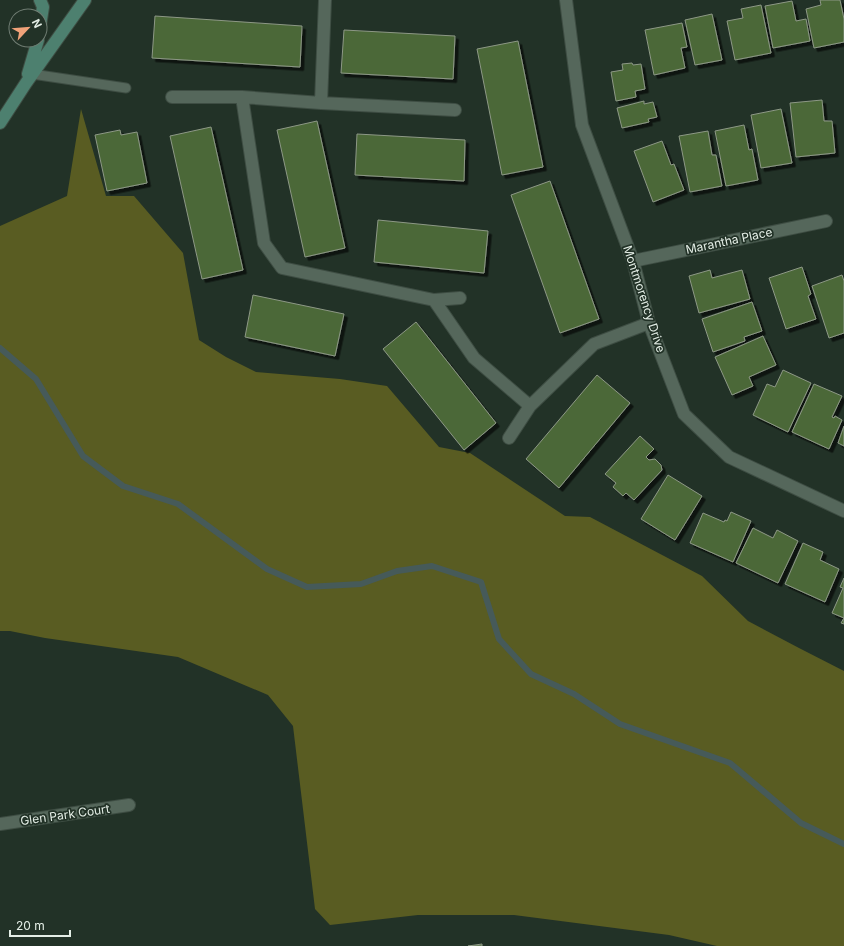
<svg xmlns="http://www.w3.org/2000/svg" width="844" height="946" font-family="Inter,sans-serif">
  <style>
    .forest { fill: #595c22 }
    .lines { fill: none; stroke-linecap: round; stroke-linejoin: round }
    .stream { stroke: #465a59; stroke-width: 6 }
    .building { fill: #4b6837; stroke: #8d9886; filter: url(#shadow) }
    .lane-casing { stroke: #3e4d43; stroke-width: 11 }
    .street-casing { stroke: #3e4d43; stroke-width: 14 }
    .secondary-casing { stroke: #3e4d43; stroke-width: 14 }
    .lane { stroke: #55675b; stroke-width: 9 }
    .street { stroke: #55675b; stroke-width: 12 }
    .secondary { stroke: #4d806f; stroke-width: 12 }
    .labels { text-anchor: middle; stroke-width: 3.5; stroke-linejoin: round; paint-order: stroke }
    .street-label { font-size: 12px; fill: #e4eee6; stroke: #223227 }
  </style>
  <defs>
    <filter id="shadow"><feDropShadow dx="3.5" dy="3.5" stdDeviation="0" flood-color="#0009"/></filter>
  </defs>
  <rect width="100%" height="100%" fill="#223227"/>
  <!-- forest -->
  <path class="forest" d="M81 109 106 196H134L183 253 199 340 226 357 256 372 340 379 387 386 439 447 470 453 565 516 590 517 702 576 748 621 799 648 844 671V946H717L669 935 514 915H418L330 925 315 909 293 726 268 695 178 657 45 638 10 631H0V226L67 196Z"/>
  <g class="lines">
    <!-- stream -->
    <path class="stream" d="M0 348 36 379 83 456 123 486 178 504 267 569 307 587 361 584 397 571 432 566 481 582 499 639 531 674 574 694 620 724 730 763 801 823 844 844"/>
  </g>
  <!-- building -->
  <path class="building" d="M820 0H840L844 19V42L814 48 806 9 821 5Z
    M792 1 796 21 806 19 810 41 773 48 765 6Z
    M761 5 771 53 735 60 727 21 743 18 741 9Z
    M712 14 722 60 695 65 685 20Z
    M155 16 302 26 300 67 152 58Z
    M682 23 687 47 681 48 685 68 654 75 645 30Z
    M344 30 455 36 453 79 341 73Z
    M518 41 543 167 502 175 477 49Z
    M632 63 633 65 641 64 645 89 635 91 636 97 616 101 611 72 623 70 622 64Z
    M822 100 824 121H832L835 153 796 157 790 103Z
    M644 101V104L653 102 657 117 648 119 649 122 622 128 617 108Z
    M781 109 792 163 761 168 751 115Z
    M317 121 345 248 305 257 277 130Z
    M744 125 749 150 752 149 758 180 726 186 715 131Z
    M211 127 243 270 202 279 170 136Z
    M120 130 121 135 137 132 147 183 107 191 95 135Z
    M708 131 712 155H716L722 186 690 192 679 136Z
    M357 134 465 140 464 181 355 175Z
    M662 141 671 165 674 164 684 190 653 202 634 151Z
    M550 181 599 319 560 333 511 195Z
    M378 220 488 231 484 273 374 262Z
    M802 267 811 294 808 296 816 319 786 329 769 278Z
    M710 270 712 278 742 270 750 299 699 313 689 276Z
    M842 275 844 281V333L829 338 812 286Z
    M253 295 344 314 335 356 245 337Z
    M752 302 762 331 744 337 745 341 713 352 702 319Z
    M416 322 496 423 464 450 383 349Z
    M763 336 776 365 749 377 753 386 732 395 715 357Z
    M783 370 811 383 788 432 753 415 767 384 775 387Z
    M597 375 630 403 559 488 526 459Z
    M814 384 842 396 832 417 834 418 835 416 842 420 829 449 792 432Z
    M844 426V446L838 443Z
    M640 436 654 449 646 457 649 460 655 459 661 465 662 470 634 500 626 493 623 496 613 487 616 483 605 474Z
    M668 475 702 496 675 540 641 519Z
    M731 512 751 521 733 562 690 543 703 513 724 522 725 520 727 521Z
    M753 528 773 538 777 530 798 541 778 583 736 563Z
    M803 543 823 552 820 560 839 569 825 602 785 584Z
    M844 578V624L841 623 844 618 832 613 843 588 840 587Z
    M482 944V946H468Z"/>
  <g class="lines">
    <defs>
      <path id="lane" d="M32 74 126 88"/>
      <path id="street" d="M566 0 582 125 633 261 649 323 684 414 729 457 844 511
        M172 97H242L321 103 455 110
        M242 97 264 243 282 268 434 300 460 298
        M321 103 325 0
        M633 261 826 221
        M434 300 474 358 530 406
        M509 438 530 406 594 344 649 323
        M0 824 129 805"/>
      <path id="secondary" d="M40 26 43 7 40 0
        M28 74 38 40
        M0 123 26 83 85 0"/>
    </defs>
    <!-- lane casing -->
    <use href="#lane" class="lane-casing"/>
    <!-- street casing -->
    <use href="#street" class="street-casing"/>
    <!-- secondary casing -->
    <use href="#secondary" class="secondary-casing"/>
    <!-- lane -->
    <use href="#lane" class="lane"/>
    <!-- street -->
    <use href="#street" class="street"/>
    <!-- secondary -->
    <use href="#secondary" class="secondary"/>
  </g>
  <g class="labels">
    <!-- street labels -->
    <g class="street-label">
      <text transform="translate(729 241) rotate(-12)" y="4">Marantha Place</text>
      <text transform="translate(644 299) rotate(72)" y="4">Montmorency Drive</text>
      <text transform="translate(65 815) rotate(-8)" y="4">Glen Park Court</text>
    </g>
  </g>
  <!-- north arrow -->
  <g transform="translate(28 28) rotate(64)"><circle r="19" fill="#223227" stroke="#707d73"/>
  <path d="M0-3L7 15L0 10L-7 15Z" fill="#f0a279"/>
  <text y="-6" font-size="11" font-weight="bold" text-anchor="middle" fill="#e4eee6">N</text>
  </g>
  <!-- scale -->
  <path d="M10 930v6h60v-6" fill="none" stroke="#e4eee6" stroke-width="2"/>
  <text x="16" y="930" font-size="12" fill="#e4eee6" stroke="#223227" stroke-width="3" paint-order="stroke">20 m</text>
</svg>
